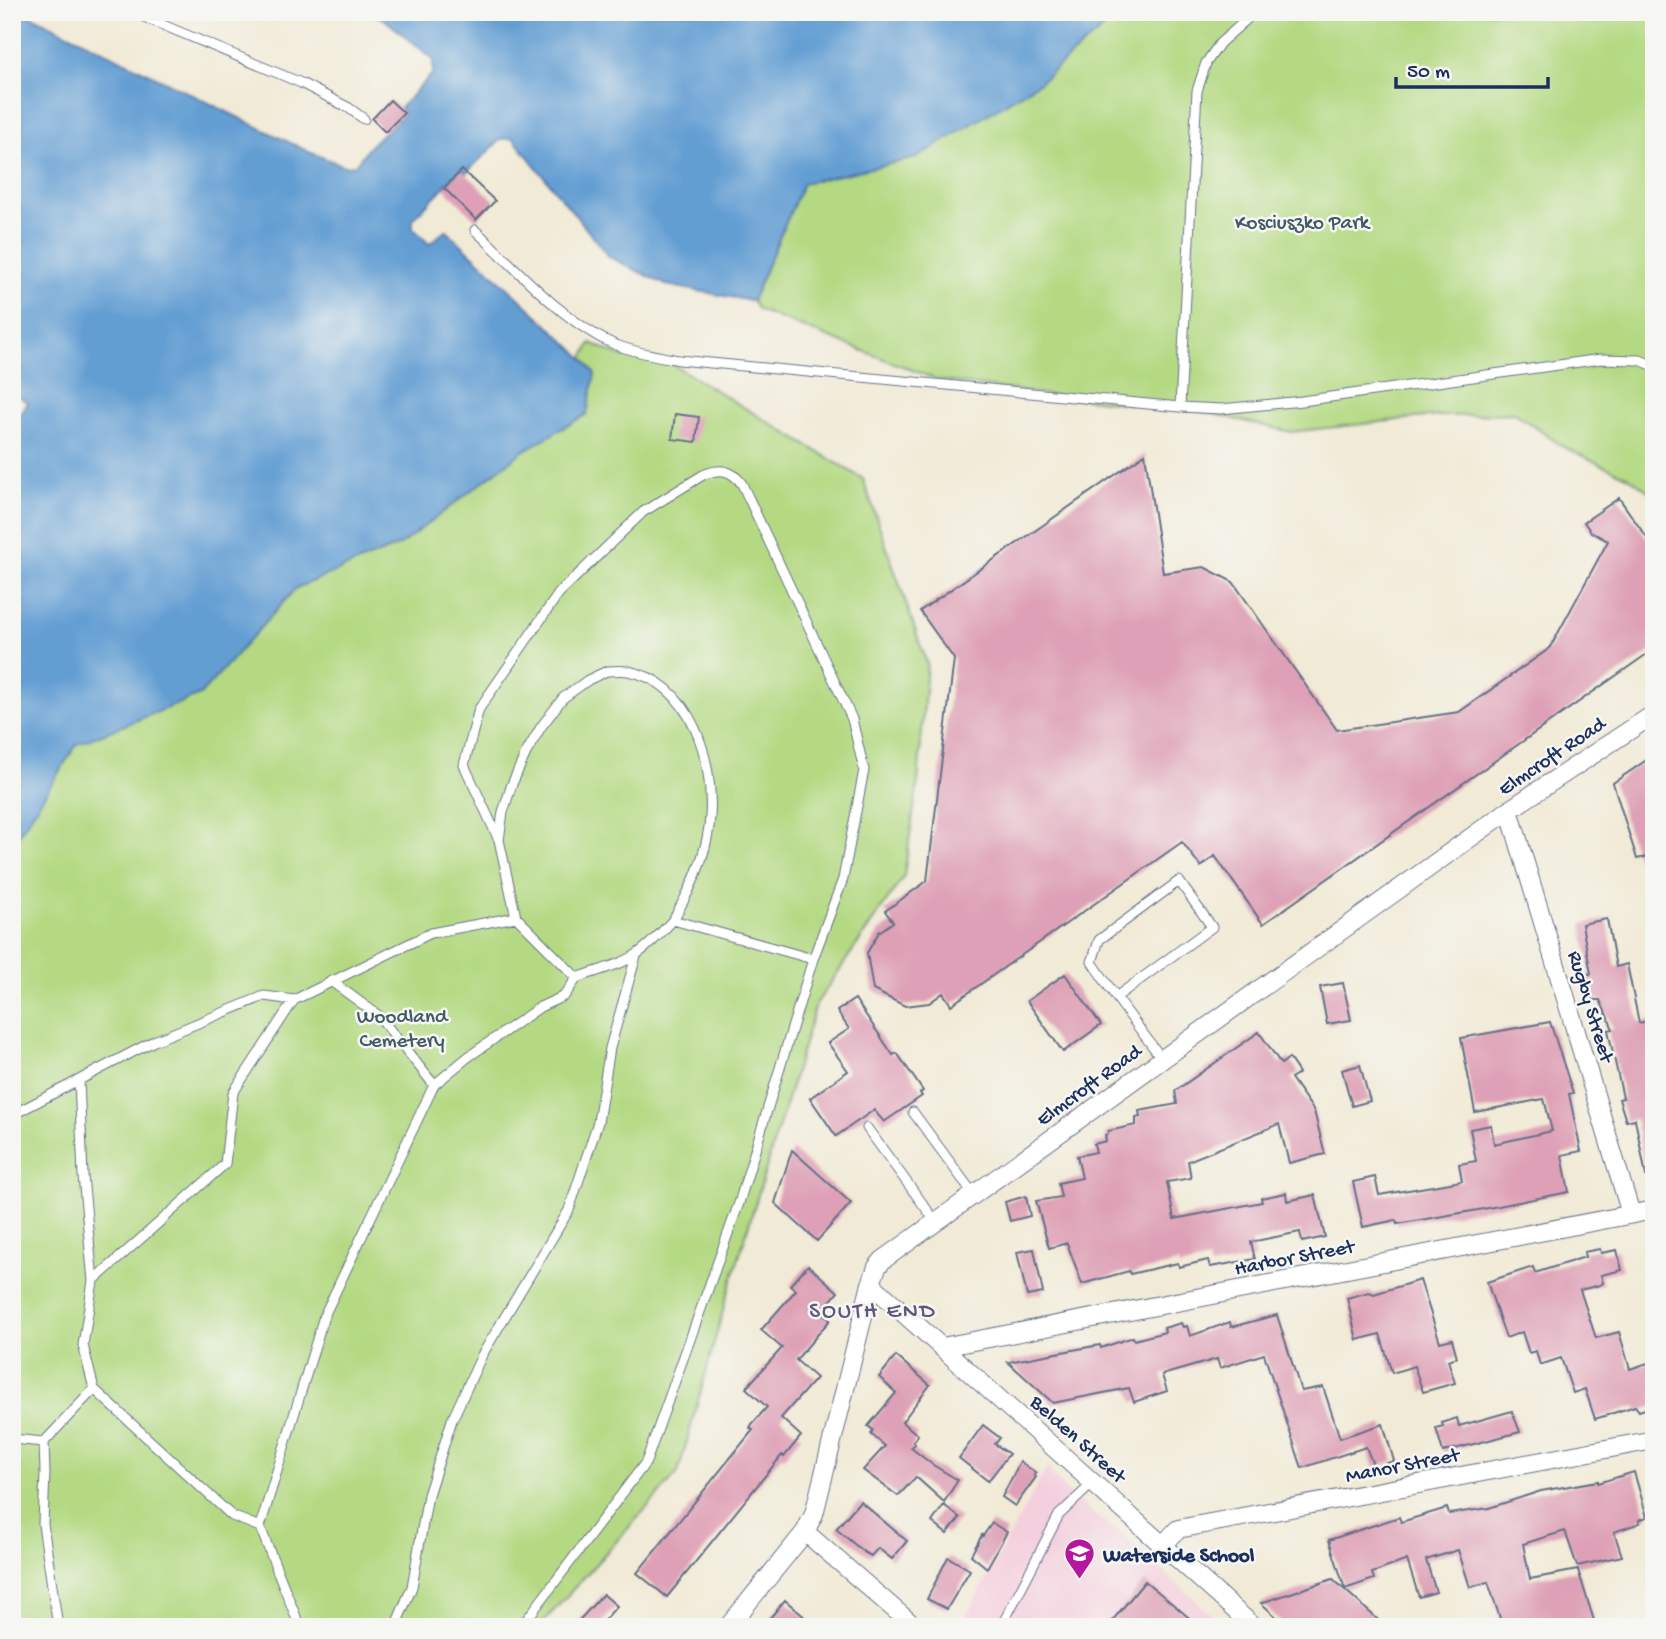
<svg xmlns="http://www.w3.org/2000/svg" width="1666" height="1639" font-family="'Gochi Hand',sans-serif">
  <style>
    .built { fill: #f4cfdd }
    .green { fill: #b4d982; stroke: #688470; stroke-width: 2 }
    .water { fill: #639ed3; stroke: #3f6698; stroke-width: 2 }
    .building { fill: #dea0b6 }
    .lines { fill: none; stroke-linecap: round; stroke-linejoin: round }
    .service-casing { stroke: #667088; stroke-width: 11 }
    .minor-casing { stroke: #667088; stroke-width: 20 }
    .service { stroke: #fff; stroke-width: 9 }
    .minor { stroke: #fff; stroke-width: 18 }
    .labels { text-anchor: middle; stroke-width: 5; stroke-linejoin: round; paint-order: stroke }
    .park-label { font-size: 21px; fill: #415a67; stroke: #f6f6f2 }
    .street-label { font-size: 21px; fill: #1b2f5e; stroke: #f6f6f2 }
    .poi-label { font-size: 21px; font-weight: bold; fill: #1b2f5e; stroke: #f6f6f2; text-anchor: start }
    .neighbourhood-label { font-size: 23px; letter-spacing: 2px; fill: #5f577d; stroke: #f6f6f2 }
  </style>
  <rect width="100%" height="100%" fill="#f6f6f2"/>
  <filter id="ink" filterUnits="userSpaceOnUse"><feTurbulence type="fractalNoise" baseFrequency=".0143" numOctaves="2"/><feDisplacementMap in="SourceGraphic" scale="14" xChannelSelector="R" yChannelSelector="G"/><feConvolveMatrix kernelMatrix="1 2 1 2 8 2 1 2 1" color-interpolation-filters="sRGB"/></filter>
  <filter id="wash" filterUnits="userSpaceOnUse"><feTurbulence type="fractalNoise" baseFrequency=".00686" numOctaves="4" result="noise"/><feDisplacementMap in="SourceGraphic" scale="28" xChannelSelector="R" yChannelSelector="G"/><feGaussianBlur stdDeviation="1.57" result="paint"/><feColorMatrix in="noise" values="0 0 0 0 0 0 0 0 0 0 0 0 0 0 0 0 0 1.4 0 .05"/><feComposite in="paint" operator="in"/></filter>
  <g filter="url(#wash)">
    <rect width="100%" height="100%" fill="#f1ead6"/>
    <!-- built -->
    <path class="built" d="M1047 1467 1064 1488 1091 1512 1125 1536 1225 1627H960Z"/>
    <!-- green -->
    <path class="green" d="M1122 12H1654V495L1629 477 1565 448 1515 413 1425 417 1291 432 1195 410 1066 397 938 380 758 310 752 301 803 183 916 158 1040 82Z
      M591 343 620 356 665 360 863 479 927 664 918 782 904 876 816 1004 726 1300 678 1473 539 1627H12V845L77 744 200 695 296 588 400 545 523 451 586 414 595 374 583 358Z"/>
    <!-- water -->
    <path class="water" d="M15 12H24L309 152 344 166 355 165 368 148 404 113 400 108 433 73V59L384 19 368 12H1122L1040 82 916 158 803 183 752 301 666 285 609 257 513 138 501 139 466 173 461 169 413 219V228L429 244 446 230 583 358 595 374 587 414 523 451 400 545 296 588 200 695 77 744 12 845V426L28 403 12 391V22Z"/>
    <g id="blocks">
      <!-- building -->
      <path class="building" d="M390 100 404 113 385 132 372 119Z
        M462 170 495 201 476 220 444 188Z
        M675 414 699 417 696 442 672 439Z
        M1145 454 1163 573 1204 567 1233 582 1337 730 1459 712 1550 648 1608 541 1591 532 1584 522 1619 498 1654 548V649L1263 924 1215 856 1201 867 1182 842 951 1005 943 993 929 1003 905 1006 873 990 867 953 879 932 893 922 885 911 927 881 954 659 920 611Z
        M1654 755V855L1637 859 1613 783Z
        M1607 919 1616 967 1627 964 1639 1023 1652 1020 1654 1032V1175L1646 1176 1635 1119 1626 1121 1619 1099 1623 1098 1608 1030 1613 1029 1600 1000H1591L1586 974H1591L1582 924Z
        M1065 974 1101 1025 1063 1052 1027 1001Z
        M1343 983 1351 1020 1327 1024 1320 987Z
        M855 999 893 1055 897 1053 923 1091 920 1093 922 1096 884 1122 874 1110 836 1136 810 1098 848 1071 828 1043 849 1029 837 1011Z
        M1550 1022 1573 1093 1569 1094 1581 1151 1562 1155 1569 1192 1478 1210 1397 1224 1396 1220 1363 1227 1353 1182 1375 1177 1379 1195 1462 1181 1459 1164 1476 1161 1470 1129 1491 1125 1494 1144 1552 1131 1544 1099 1475 1112 1461 1038Z
        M1259 1032 1281 1064 1289 1058 1299 1073 1291 1078 1314 1111 1325 1154 1289 1163 1279 1124 1188 1161 1191 1178 1167 1182 1174 1219 1262 1202 1261 1198 1286 1193 1287 1201 1315 1195 1325 1237 1302 1242 1300 1232 1251 1242 1255 1259 1210 1267 1208 1260 1179 1267 1178 1263 1130 1274 1129 1271 1082 1284 1067 1243 1049 1248 1036 1201 1061 1197 1058 1183 1082 1178 1077 1156 1096 1152 1094 1144 1106 1141 1105 1135 1108 1134V1131L1136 1125V1118L1140 1117 1139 1111 1177 1104 1175 1091Z
        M1360 1065 1370 1101 1352 1106 1342 1070Z
        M792 1150 851 1203 817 1241 775 1203Z
        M1026 1196 1030 1216 1010 1221 1005 1202Z
        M1034 1249 1043 1293 1027 1296 1017 1252Z
        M1600 1249 1601 1253 1617 1250 1622 1270 1601 1275 1603 1283 1600 1285 1580 1290 1596 1338 1619 1332 1630 1369 1654 1361V1406L1639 1411 1635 1406 1595 1419 1585 1389 1573 1393 1561 1358 1540 1365 1536 1351 1529 1353 1522 1332 1506 1338 1487 1282 1533 1267 1535 1273 1585 1257 1584 1252Z
        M808 1265 838 1292 821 1312 830 1320 796 1360 816 1378 781 1418 801 1436 784 1457 782 1455 667 1597 637 1573 753 1430 750 1428 752 1424 767 1407 746 1388 782 1348 761 1330 796 1290 790 1285Z
        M1420 1280 1440 1342 1452 1339 1457 1357 1448 1360 1455 1383 1423 1392 1414 1366 1392 1373 1380 1334 1357 1340 1347 1298 1369 1292 1374 1294Z
        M1277 1315 1301 1391 1323 1387 1340 1438 1383 1424 1394 1461 1374 1467 1366 1447 1302 1468 1264 1354 1220 1368 1217 1359 1162 1375 1167 1391 1134 1402 1129 1388 1053 1403 1008 1362 1100 1345 1101 1348 1133 1337 1134 1340 1165 1332 1164 1328 1181 1323 1183 1327 1187 1326 1190 1336 1230 1322 1231 1327Z
        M896 1356 930 1385 902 1422 918 1435 913 1442 915 1444 911 1448 933 1465 958 1480 944 1502 916 1477 898 1496 863 1470 885 1446 871 1434 873 1430 868 1426 896 1393 879 1377Z
        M1512 1411 1520 1432 1443 1452 1436 1428 1443 1426 1442 1423 1457 1418 1459 1426Z
        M983 1425 1000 1438 995 1444 1009 1454 988 1481 959 1458Z
        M1020 1462 1036 1473 1034 1475 1036 1477 1015 1506 1002 1497Z
        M1634 1472 1647 1517 1639 1520 1640 1523 1614 1532 1622 1556 1577 1566 1565 1531 1523 1544 1530 1579 1578 1570 1596 1627H1503L1488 1582 1470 1587 1458 1550 1426 1560 1436 1592 1419 1597 1407 1560 1372 1573 1374 1579 1345 1589 1329 1540 1399 1517 1401 1522 1447 1508 1449 1514 1489 1508 1541 1491 1598 1481V1483Z
        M860 1501 907 1541 892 1559 878 1548 871 1556 865 1553 836 1529Z
        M944 1505 960 1518 947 1534 932 1522Z
        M992 1523 1007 1532 987 1568 971 1555 982 1535 983 1536Z
        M948 1557 970 1570 947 1609 927 1599Z
        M1333 1579 1386 1627H1306L1301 1622 1285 1625 1261 1603Z
        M1145 1581 1168 1600 1200 1627H1107Z
        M603 1594 617 1606 598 1627H573Z
        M785 1600 816 1627H778L769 1619Z"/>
    </g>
  </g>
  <g filter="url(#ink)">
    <use href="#blocks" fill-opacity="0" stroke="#667088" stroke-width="2"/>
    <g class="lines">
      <defs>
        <path id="service" d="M132 12 301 83 349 108 364 119
          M1255 12 1220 43 1206 63 1197 91 1180 407 1221 409 1302 401 1601 359 1640 360 1654 366
          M475 230C515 267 566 325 616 345 637 353 658 356 679 360L1180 407
          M607 671C613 671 621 670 628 671 692 683 714 761 710 817 708 845 698 873 685 898 681 905 677 914 672 921 662 932 649 946 637 954 623 965 594 971 577 978L516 917 499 840 503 812 512 784 526 753 541 727 563 698 588 680Z
          M499 840 464 765 479 709 559 593 643 512 703 475C720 468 731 469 742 484L852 719 864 770 843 879 813 959 739 1203 646 1462 521 1627
          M673 920 813 959
          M331 981 379 1016 434 1085
          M1116 997 1092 962 1099 940 1179 881 1212 927 1116 997 1162 1059
          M79 1080 83 1176 93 1281 83 1345 94 1389 232 1516 260 1527
          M913 1112 974 1195
          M12 1115 154 1041 264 996 294 1000 431 933 516 917
          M867 1128 936 1222
          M93 1281 225 1164 233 1093 294 1000
          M12 1439 44 1442
          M58 1627 43 1524 45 1473 44 1442 94 1389
          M300 1627 260 1527 324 1316 434 1085 468 1057 511 1027 540 1007 564 996 577 978
          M395 1627 412 1587 428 1495 452 1420 482 1355 569 1210 598 1122 610 1048 636 956
          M1001 1627 1059 1515 1094 1482"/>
        <path id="minor" d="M1509 810 1631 1214
          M871 1284 1254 1627
          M942 1347 1654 1210
          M805 1532 915 1627
          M1164 1544 1178 1529 1654 1440
          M728 1627 805 1532 814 1514 871 1284 877 1267 883 1260 1509 810 1654 714"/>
      </defs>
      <!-- service casing -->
      <use href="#service" class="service-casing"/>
      <!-- minor casing -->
      <use href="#minor" class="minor-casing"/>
      <!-- service -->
      <use href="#service" class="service"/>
      <!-- minor -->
      <use href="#minor" class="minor"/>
    </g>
  </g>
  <!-- icons -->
  <defs>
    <symbol id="school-pin" viewBox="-11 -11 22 30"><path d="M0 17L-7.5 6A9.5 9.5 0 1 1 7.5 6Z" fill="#b5179e" stroke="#f6f6f2"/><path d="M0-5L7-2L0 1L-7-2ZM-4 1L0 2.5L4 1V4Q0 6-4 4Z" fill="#fff"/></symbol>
  </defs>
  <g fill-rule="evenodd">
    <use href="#school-pin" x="1062" y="1536" width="35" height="47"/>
  </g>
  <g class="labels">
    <!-- park labels -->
    <g class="park-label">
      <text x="1302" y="228">Kosciuszko Park</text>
      <text x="402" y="1022">Woodland<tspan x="402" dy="24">Cemetery</tspan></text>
    </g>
    <!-- street labels -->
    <g class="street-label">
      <text transform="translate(1551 755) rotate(-34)" y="7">Elmcroft Road</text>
      <text transform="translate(1592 1006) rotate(73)" y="7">Rugby Street</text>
      <text transform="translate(1088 1084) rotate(-36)" y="7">Elmcroft Road</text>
      <text transform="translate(1294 1256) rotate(-11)" y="7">Harbor Street</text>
      <text transform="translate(1079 1438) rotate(42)" y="7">Belden Street</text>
      <text transform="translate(1402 1464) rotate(-11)" y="7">Manor Street</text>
    </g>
    <!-- poi labels -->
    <g class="poi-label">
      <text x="1103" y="1561">Waterside School</text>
    </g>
    <!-- neighbourhood labels -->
    <g class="neighbourhood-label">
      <text x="873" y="1317">SOUTH END</text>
    </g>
  </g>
  <!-- margin -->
  <rect width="1666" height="1639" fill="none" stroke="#f6f6f2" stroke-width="42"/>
  <!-- scale -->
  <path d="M1396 77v10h152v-10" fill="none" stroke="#1b2f5e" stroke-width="3.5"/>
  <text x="1407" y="77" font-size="21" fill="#1b2f5e" stroke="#f6f6f2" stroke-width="5" paint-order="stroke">50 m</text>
</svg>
